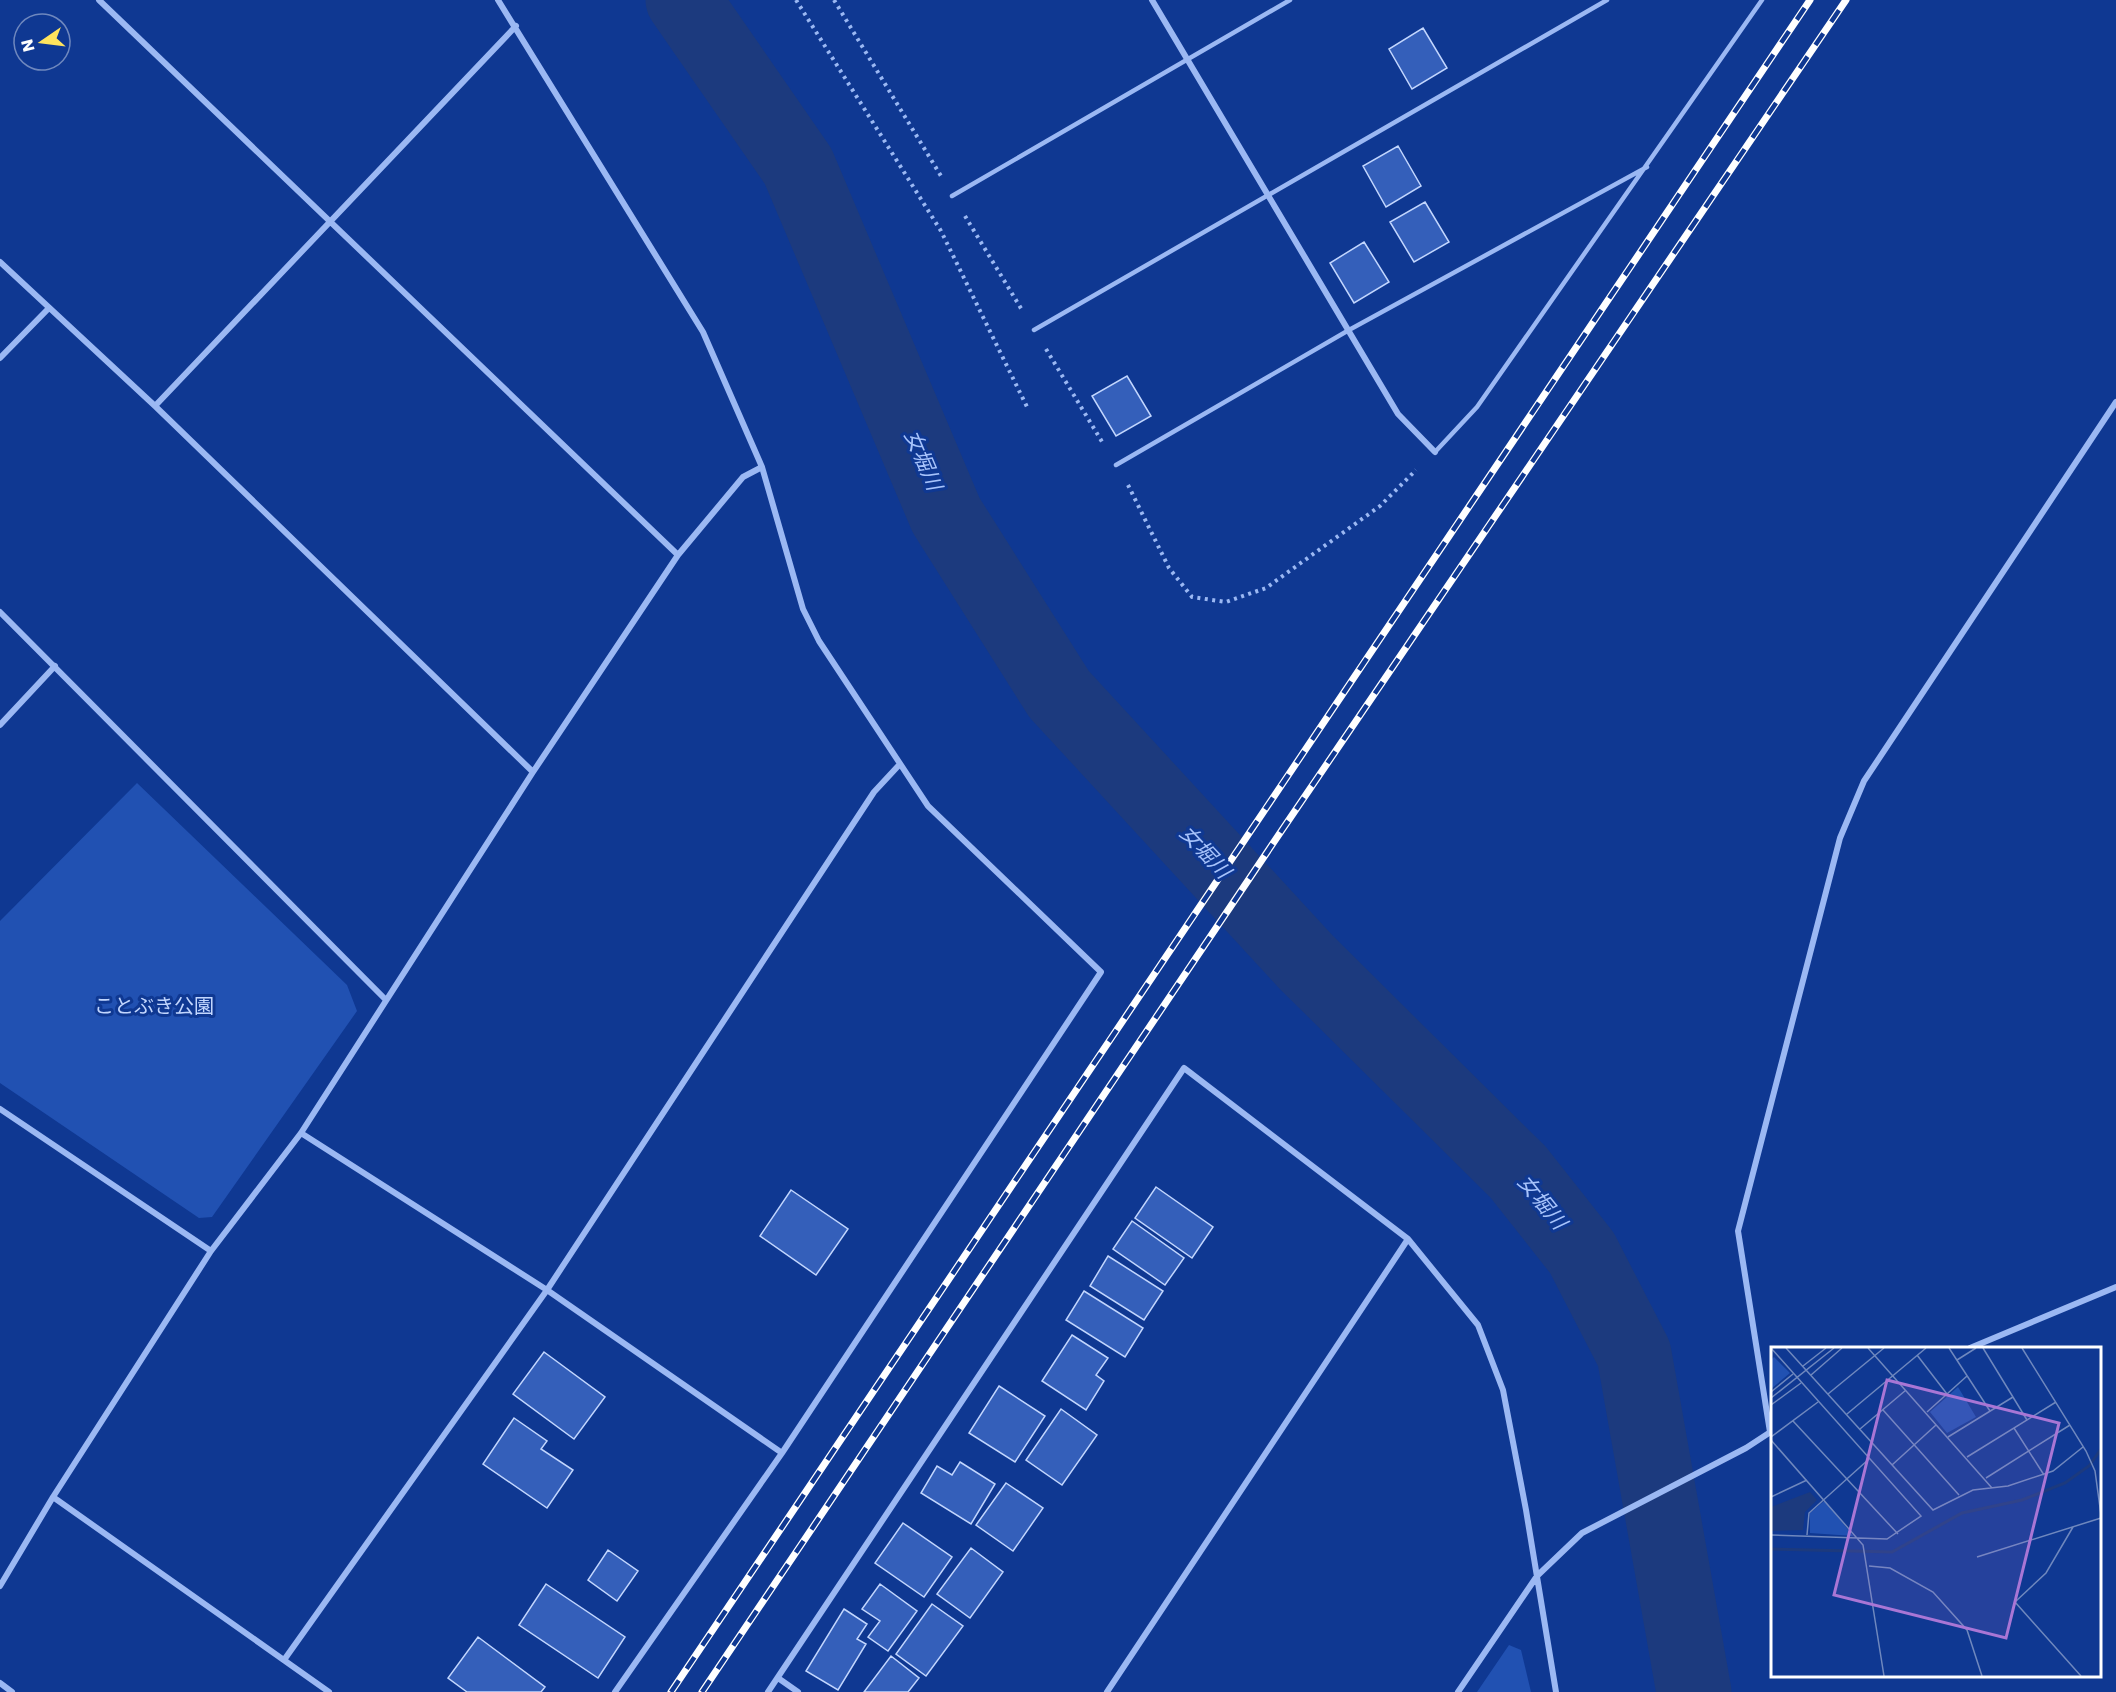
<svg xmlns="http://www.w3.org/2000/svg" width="2116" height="1692" font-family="Poppins,'Noto Sans JP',sans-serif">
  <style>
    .green { fill: #2151b2 }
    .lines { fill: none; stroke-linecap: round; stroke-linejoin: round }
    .river { stroke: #1c3a7e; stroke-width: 75 }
    .building { fill: #345fba; stroke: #c2d6fe; stroke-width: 1.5 }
    .path { stroke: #9bb8f3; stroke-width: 4; stroke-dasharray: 3 4.5; stroke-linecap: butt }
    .service { stroke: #9bb8f3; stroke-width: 4.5 }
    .minor { stroke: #9bb8f3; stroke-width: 6 }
    .rail-casing { stroke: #fff; stroke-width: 7 }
    .rail { stroke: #0f3892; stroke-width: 4.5; stroke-dasharray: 14; stroke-linecap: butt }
    .labels { text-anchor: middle; stroke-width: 6; stroke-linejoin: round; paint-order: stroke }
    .park-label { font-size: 20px; fill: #c2d6fe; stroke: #0f3892 }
    .water-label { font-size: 21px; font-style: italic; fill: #a7c3fb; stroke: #0f3892 }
    .inset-river { fill: none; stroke: #1c3a7e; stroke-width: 3 }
    .inset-road { fill: none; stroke: #6f88be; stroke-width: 1.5 }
    .view { fill: #a976d5; fill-opacity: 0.15; stroke: #a976d5; stroke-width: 3 }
    .inset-edge { fill: none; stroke: #fff; stroke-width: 3 }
  </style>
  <rect width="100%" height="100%" fill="#0f3892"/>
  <!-- green -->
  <path class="green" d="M137 783 347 985 357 1011 212 1217 199 1218 0 1083V921Z
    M1509 1645 1521 1650 1531 1692H1477Z"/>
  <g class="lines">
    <!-- river -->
    <path class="river" d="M683 0 798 166 946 515 1059 694 1306 962 1518 1172 1582 1253 1634 1354 1694 1692"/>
  </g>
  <!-- building -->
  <path class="building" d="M1423 28 1447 68 1412 89 1389 49Z
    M1398 146 1421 186 1386 207 1363 166Z
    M1425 202 1449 242 1414 262 1390 222Z
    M1364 242 1389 282 1354 303 1330 263Z
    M1127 376 1151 416 1116 436 1092 396Z
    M1156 1187 1213 1227 1192 1258 1135 1218Z
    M791 1190 848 1229 816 1275 760 1236Z
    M1132 1221 1184 1258 1165 1285 1113 1249Z
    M1108 1256 1163 1291 1144 1320 1090 1286Z
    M1084 1291 1143 1328 1125 1357 1066 1320Z
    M1072 1335 1108 1358 1096 1375 1104 1381 1086 1410 1042 1381Z
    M544 1352 605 1397 574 1439 513 1394Z
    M999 1386 1045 1416 1015 1462 969 1433Z
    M1061 1409 1097 1435 1062 1485 1026 1460Z
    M514 1418 547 1441 541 1449 573 1470 547 1508 483 1464Z
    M960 1462 995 1484 971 1524 921 1493 937 1466 952 1475Z
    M1006 1483 1043 1508 1013 1551 976 1525Z
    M903 1523 952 1557 924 1597 875 1563Z
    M971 1548 1003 1572 970 1618 937 1594Z
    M608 1550 638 1571 617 1601 588 1580Z
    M546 1584 625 1637 598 1678 519 1625Z
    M880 1584 917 1611 888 1651 868 1637 880 1621 862 1609Z
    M932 1604 963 1626 926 1676 896 1654Z
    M844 1609 867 1624 857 1639 866 1644 838 1690 806 1671Z
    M478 1637 545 1687 541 1692H467L448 1678Z
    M891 1656 919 1678 908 1692H864Z"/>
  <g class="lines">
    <!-- path -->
    <path class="path" d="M796 0 941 231 1028 409
      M834 0 941 176
      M965 216 1022 310
      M1046 349 1104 445
      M1128 485 1169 568 1192 597 1226 602 1266 588 1380 506 1416 470"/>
    <!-- service -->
    <path class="service" d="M952 196 1290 0
      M1034 330 1607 0
      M1435 452 1477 407 1762 0
      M1116 465 1349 330 1647 167"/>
    <!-- minor -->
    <path class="minor" d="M99 0 678 555
      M498 0 703 332 762 467 803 609 819 641 928 806 1101 972 782 1453 615 1692
      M1152 0 1398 414 1435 452
      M0 262 155 406 533 772
      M0 358 48 309
      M155 406 516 26
      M0 612 386 1000
      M0 725 55 666
      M0 1109 211 1251
      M301 1133 547 1290 782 1453
      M1970 1348 2116 1287
      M1770 1432 1738 1231 1840 838 1864 781 2116 402
      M53 1497 329 1692
      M0 1586 53 1497 211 1251 301 1133 533 772 678 555 743 477 762 467
      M284 1660 547 1290 874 792 900 764
      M778 1678 798 1692
      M0 1683 12 1692
      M768 1692 1184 1068 1408 1239 1478 1325 1503 1390 1526 1510 1556 1692
      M1107 1692 1408 1239
      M1458 1692 1537 1576 1582 1533 1746 1448 1772 1431"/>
    <defs>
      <path id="rail" d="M671 1692 1810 0
        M702 1692 1282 830 1846 0"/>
    </defs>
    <!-- rail casing -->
    <use href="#rail" class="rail-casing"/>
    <!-- rail -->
    <use href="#rail" class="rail"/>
  </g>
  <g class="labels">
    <!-- park labels -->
    <g class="park-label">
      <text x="154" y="1013">ことぶき公園</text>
    </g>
    <!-- water labels -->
    <g class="water-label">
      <text transform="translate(923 460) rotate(67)" y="7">女堀川</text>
      <text transform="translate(1205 852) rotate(47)" y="7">女堀川</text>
      <text transform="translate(1542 1202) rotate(51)" y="7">女堀川</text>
    </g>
  </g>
  <!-- overview -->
  <g transform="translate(1771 1347)">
    <rect width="330" height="330" fill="#0f3892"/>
    <path d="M3 10 19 26 0 42V13ZM187 40 205 70 176 86 159 65ZM52 155H55L82 189 39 186V166Z" fill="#2151b2"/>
    <path d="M39 145 46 153 34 165 32 183 0 184V160Z" fill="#1c3a7e"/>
    <path class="inset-river" d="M0 202 121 205 191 166 251 153 294 136 318 119 330 102"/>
    <path class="inset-road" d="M0 1 150 169 116 192 0 188M15 1 162 163 202 143 237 139 282 124 312 100M97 1 221 141M178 1 219 64M212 1 256 73M251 1 315 104 324 124 330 168M146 8 176 47M186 13 205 1M32 19 55 1M40 28 71 1M0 45 22 27M57 47 113 1M0 51 63 1M0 58 30 36M112 63 188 148M156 65 196 29M76 67 155 1M22 74 127 187M243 81 273 128M89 82 135 43M0 90 47 55M177 90 242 50M0 93 92 198 113 329M196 110 285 55M121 118 165 78M215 131 299 78M0 150 36 133M302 180 275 226 244 255 310 329M36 188 38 166 98 112M206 210 330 171M98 219 119 221 162 245 196 283 211 329"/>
    <path class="view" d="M116 33 288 76 235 291 63 248Z"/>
    <rect width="330" height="330" class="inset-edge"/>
  </g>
  <!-- north arrow -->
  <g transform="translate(42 42) rotate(256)"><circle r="28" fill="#0f3892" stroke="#6f88be" stroke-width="1.5"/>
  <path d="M0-4.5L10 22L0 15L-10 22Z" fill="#ffe45d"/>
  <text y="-9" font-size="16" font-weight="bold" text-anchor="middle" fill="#ffffff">N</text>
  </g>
</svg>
